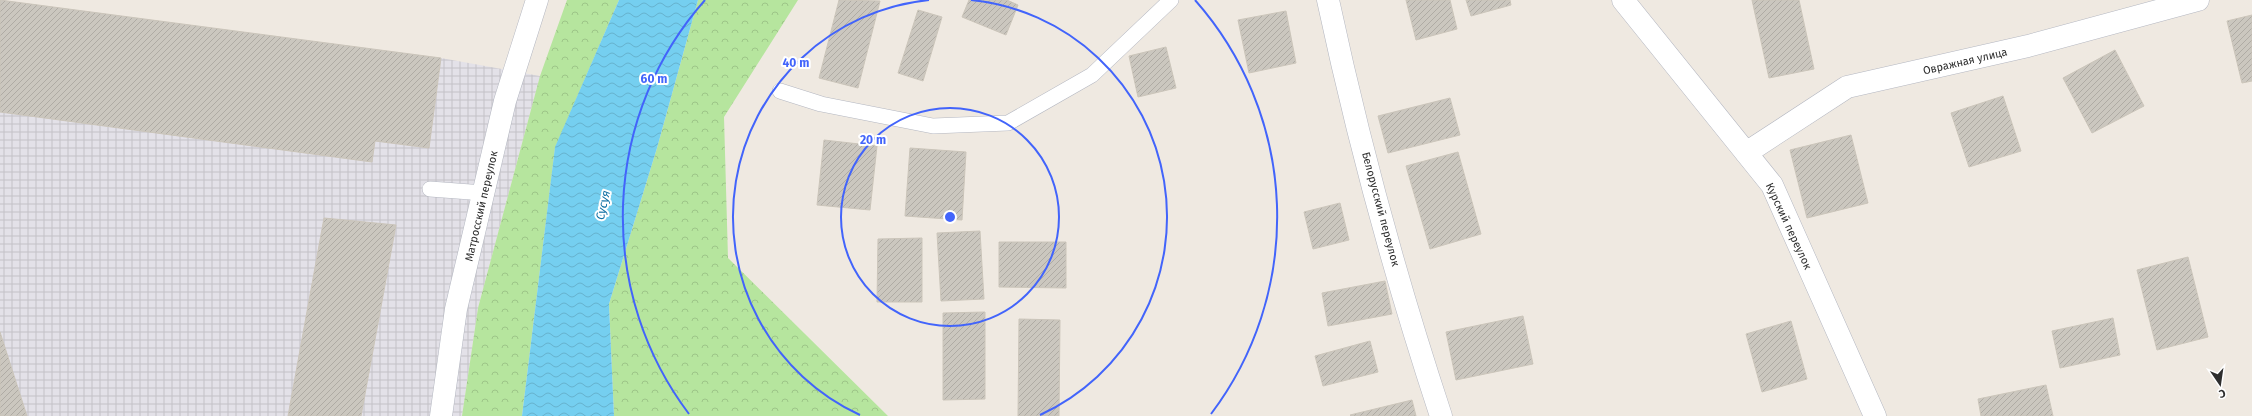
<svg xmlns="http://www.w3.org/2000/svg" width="2252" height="416" font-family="'Fira Sans',sans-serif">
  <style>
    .industrial { fill: url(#industrial-grid) }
    .forest { fill: url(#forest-crowns) }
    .water { fill: url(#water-waves) }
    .building { fill: url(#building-hatch); stroke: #cbc5ba }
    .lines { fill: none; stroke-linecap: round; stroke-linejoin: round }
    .service-casing { stroke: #b4b7c1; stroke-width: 16 }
    .minor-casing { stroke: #b4b7c1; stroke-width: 23 }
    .service { stroke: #fff; stroke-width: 15 }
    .minor { stroke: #fff; stroke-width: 22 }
    .ring { fill: none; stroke: #4264fb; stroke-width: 2 }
    .labels { text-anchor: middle; stroke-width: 4; stroke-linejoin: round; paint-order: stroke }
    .street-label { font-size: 11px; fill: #2e2e2e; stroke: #fff }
    .water-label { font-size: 12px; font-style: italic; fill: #0d6fa3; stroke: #fff }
    .centre { fill: #4264fb; stroke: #fff; stroke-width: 2 }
    .ring-label { font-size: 12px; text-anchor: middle; font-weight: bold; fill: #4264fb; stroke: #fff; stroke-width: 4; stroke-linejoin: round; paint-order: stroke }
  </style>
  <defs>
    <pattern id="industrial-grid" width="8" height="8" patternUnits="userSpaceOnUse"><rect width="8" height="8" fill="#e3e1e8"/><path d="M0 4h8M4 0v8" fill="none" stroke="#c3c1c7"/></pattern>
    <pattern id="forest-crowns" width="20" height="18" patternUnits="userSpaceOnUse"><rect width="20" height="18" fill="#b6e59e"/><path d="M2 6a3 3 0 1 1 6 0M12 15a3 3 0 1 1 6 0" fill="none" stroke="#9dc588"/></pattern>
    <pattern id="water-waves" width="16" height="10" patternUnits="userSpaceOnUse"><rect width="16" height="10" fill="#75cff0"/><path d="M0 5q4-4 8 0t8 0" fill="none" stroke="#66b2ce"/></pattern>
    <pattern id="building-hatch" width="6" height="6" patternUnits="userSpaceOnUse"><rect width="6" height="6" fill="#cbc7bf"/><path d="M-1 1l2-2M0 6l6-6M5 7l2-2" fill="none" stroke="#afaba4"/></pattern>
  </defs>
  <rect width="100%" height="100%" fill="#efe9e1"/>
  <!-- industrial -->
  <path class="industrial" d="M0 0 441 58 540 76 478 308 462 416H0Z"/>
  <!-- forest -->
  <path class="forest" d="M567 0H619L555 148 522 416H462L478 308 540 76Z
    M698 0H798L724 117 728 258 888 416H614L609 304 657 148Z"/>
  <!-- water -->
  <path class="water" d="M619 0H698L657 148 609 304 614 416H522L555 147Z"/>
  <!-- building -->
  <path class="building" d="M0 0 441 58 429 148 375 141 372 162 0 112Z
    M839 0 880 1 858 88 819 78Z
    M969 0H1007L1018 5 1006 35 962 17Z
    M1406 0H1450L1457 29 1416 40Z
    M1466 0H1510L1511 5 1471 16Z
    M1752 0H1799L1814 69 1769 78Z
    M918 10 942 17 923 81 898 73Z
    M1286 11 1296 63 1249 73 1238 20Z
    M2252 15V81L2242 83 2227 21Z
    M1166 47 1176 88 1138 97 1129 56Z
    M2115 50 2144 106 2092 133 2063 78Z
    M2003 96 2021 151 1969 167 1951 113Z
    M1450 98 1460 135 1388 153 1378 116Z
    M1851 135 1868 203 1807 218 1790 150Z
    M824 140 877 146 870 210 817 205Z
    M910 148 966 152 962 220 905 216Z
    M1458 152 1481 234 1430 249 1406 166Z
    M1340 203 1349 240 1313 249 1304 212Z
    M324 218 396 225 361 416H288Z
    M980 231 984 299 941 301 937 233Z
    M922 238V302H877L878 239Z
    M999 242H1066V288L999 287Z
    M2188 257 2208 337 2157 350 2137 270Z
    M1385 281 1392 314 1328 326 1322 293Z
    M985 312V399L943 400V313Z
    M1523 316 1533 364 1456 380 1446 332Z
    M2113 318 2120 355 2060 368 2052 331Z
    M1019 319 1060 320 1059 416H1018Z
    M1791 321 1807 379 1762 392 1746 334Z
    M0 332 27 416H0Z
    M1370 341 1378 372 1323 386 1315 356Z
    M2046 385 2053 416H1981L1978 399Z
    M1412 400 1416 416H1351L1350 415Z"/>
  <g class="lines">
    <defs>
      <path id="service" d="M780 91 821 104 933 126 1008 123 1092 75 1171 0
        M430 189 484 193"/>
      <path id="minor" d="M1328 0C1358 140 1396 280 1441 416
        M1623 0 1772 185 1875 416
        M1746 153 1847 87 2028 46 2198 0
        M441 416 456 309 505 101 537 0"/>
    </defs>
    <!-- service casing -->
    <use href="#service" class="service-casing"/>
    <!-- minor casing -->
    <use href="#minor" class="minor-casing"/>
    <!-- service -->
    <use href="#service" class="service"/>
    <!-- minor -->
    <use href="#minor" class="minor"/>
  </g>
  <!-- distance rings -->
  <g class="ring">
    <circle cx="950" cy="217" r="109"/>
    <path d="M860 415A218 218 0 0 1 929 0M971 0A218 218 0 0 1 1040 415"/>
    <path d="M689 414A327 327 0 0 1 705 0M1195 0A327 327 0 0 1 1211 414"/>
  </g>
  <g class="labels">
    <!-- street labels -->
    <g class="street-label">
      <text transform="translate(1965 61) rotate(-13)" y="4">Овражная улица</text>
      <text transform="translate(481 206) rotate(-77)" y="4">Матросский переулок</text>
      <text transform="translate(1381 209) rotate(75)" y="4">Белорусский переулок</text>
      <text transform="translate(1789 226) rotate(65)" y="4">Курский переулок</text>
    </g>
    <!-- water labels -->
    <g class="water-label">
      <text transform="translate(603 205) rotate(-78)" y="4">Сусуя</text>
    </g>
  </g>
  <circle cx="950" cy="217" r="6" class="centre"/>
  <g class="ring-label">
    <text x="796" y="67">40 m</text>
    <text x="654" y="83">60 m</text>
    <text x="873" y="144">20 m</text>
  </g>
  <!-- north arrow -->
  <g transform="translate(2220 384) rotate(167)" stroke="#ffffff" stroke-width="3" paint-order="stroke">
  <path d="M0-3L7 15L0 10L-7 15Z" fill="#2e2e2e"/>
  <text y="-6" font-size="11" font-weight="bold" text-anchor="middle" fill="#2e2e2e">С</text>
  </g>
</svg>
